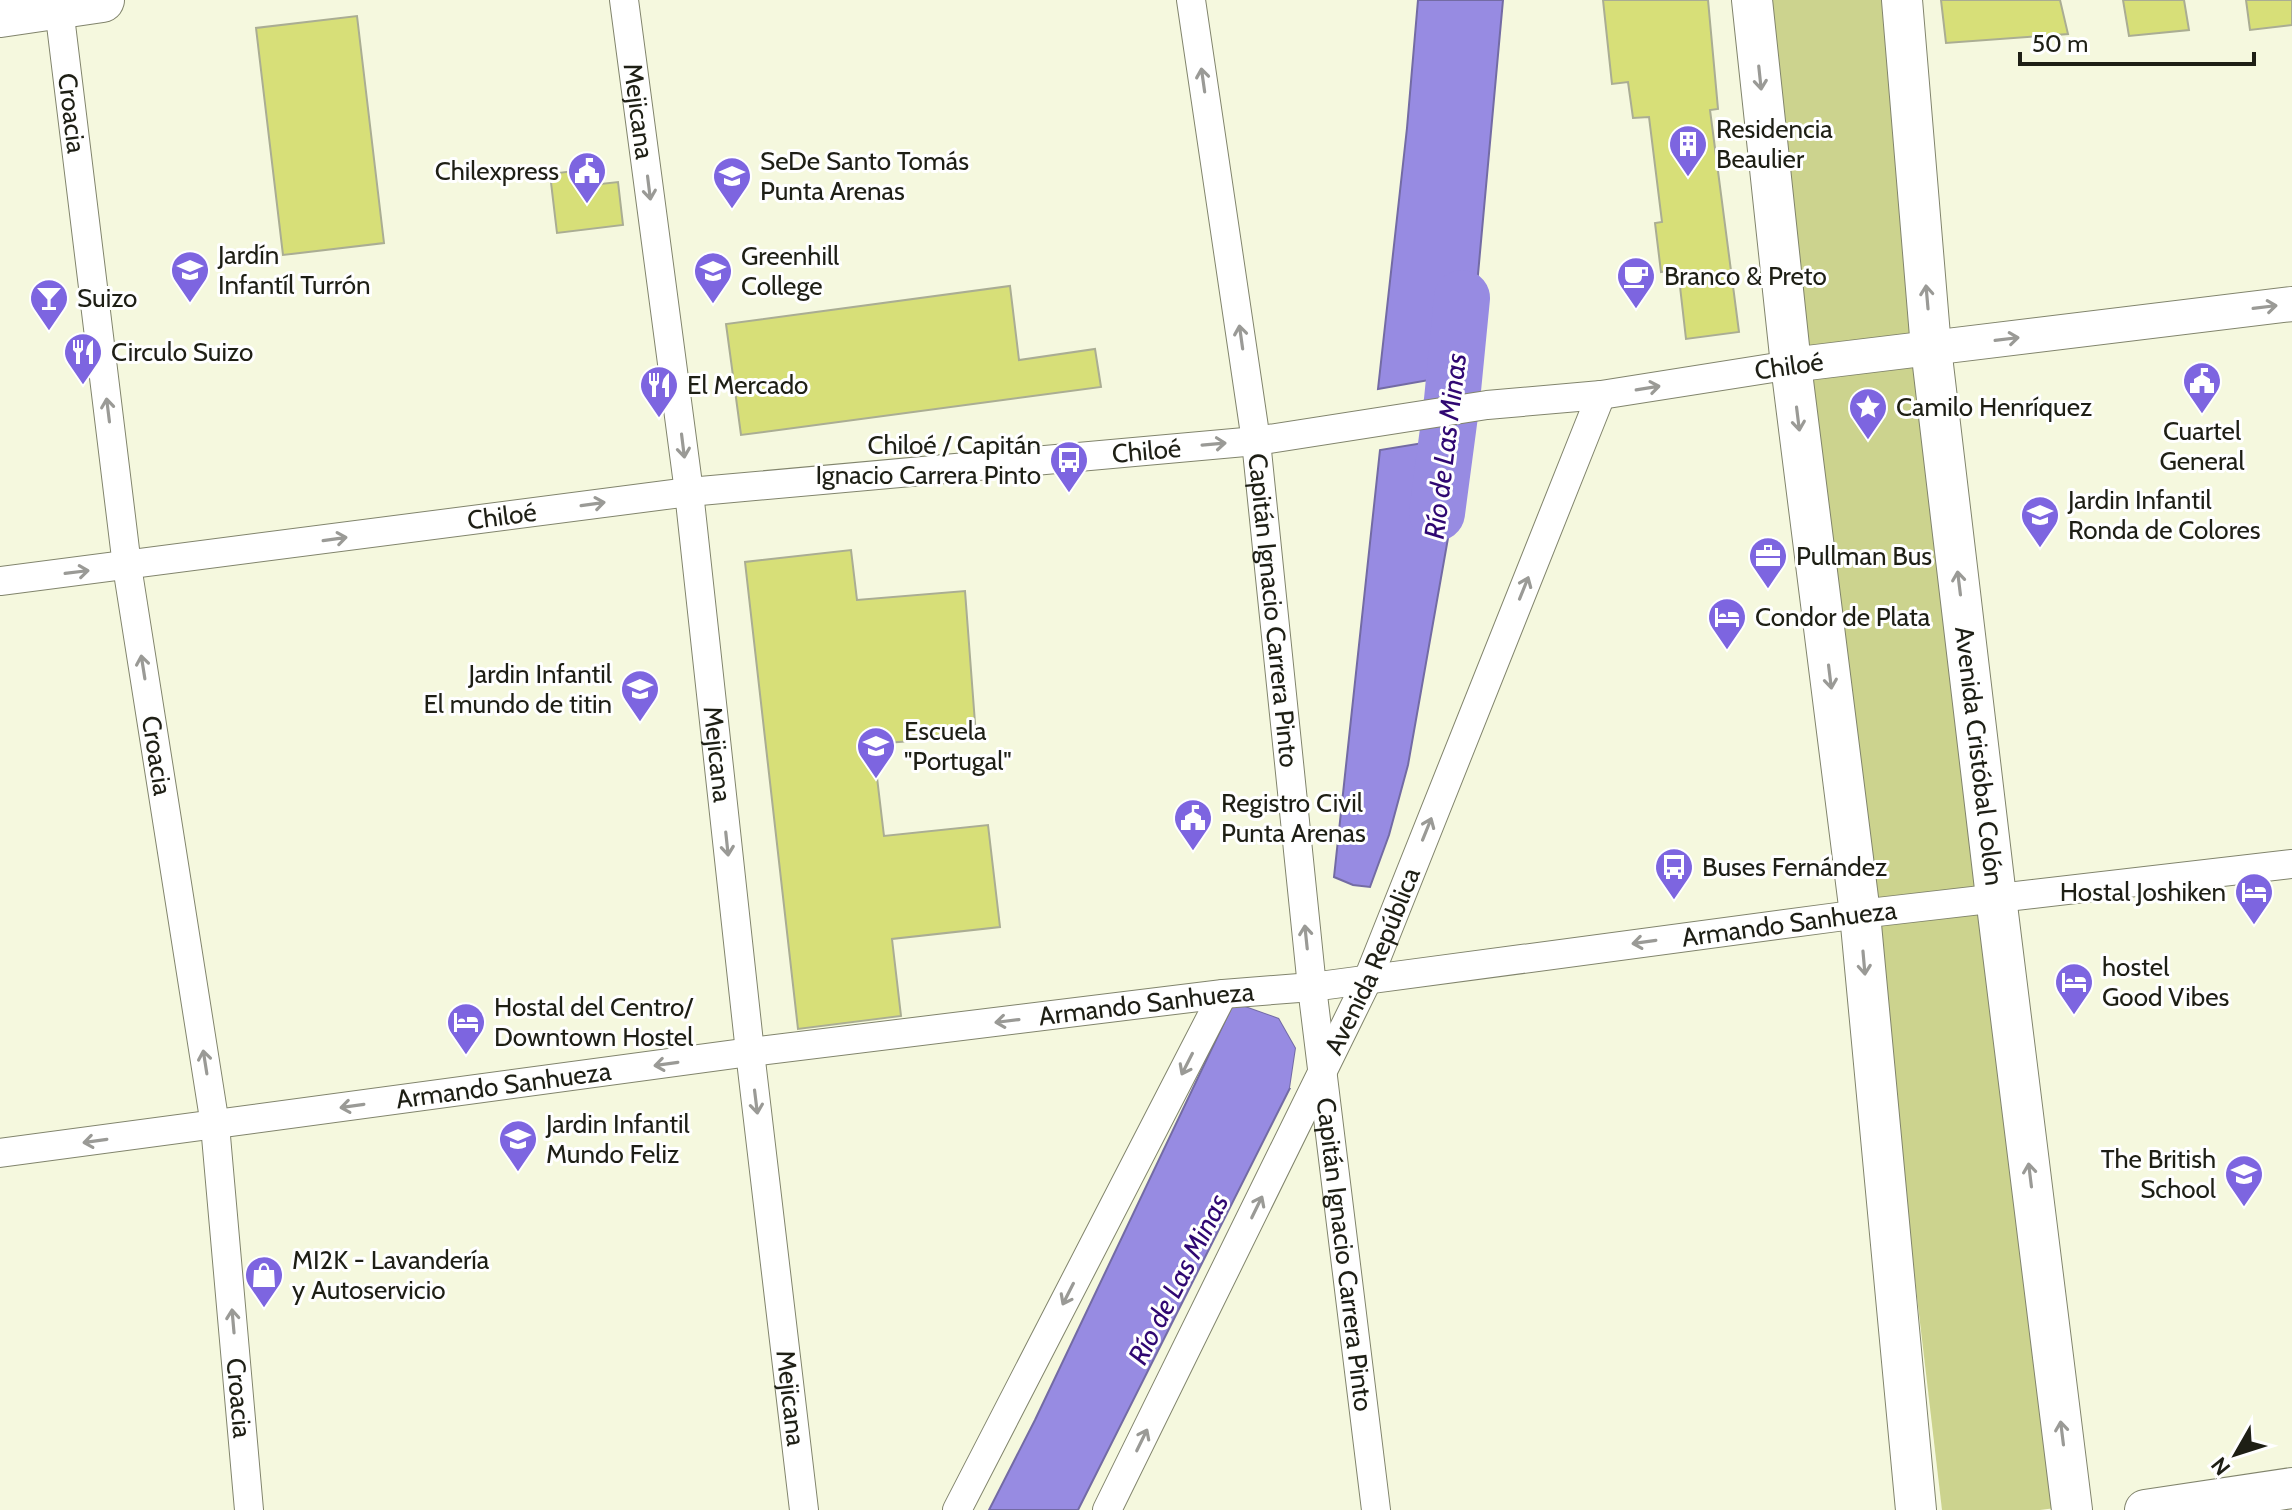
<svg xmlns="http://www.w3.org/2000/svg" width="2292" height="1510" font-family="Cabin,sans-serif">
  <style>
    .green { fill: #ccd38e }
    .water { fill: #978be2; stroke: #736ba4; stroke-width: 2 }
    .pier { fill: #f5f8de }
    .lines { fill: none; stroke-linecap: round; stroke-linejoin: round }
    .river { stroke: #978be2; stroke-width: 56 }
    .building { fill: #d7df78; stroke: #aaad93; stroke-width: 2 }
    .minor-casing { stroke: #81846c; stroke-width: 30 }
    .tertiary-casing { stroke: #81846c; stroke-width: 36 }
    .secondary-casing { stroke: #81846c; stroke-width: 42 }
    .primary-casing { stroke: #81846c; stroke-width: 46 }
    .minor { stroke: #fff; stroke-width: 28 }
    .tertiary { stroke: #fff; stroke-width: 34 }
    .secondary { stroke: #fff; stroke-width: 40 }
    .primary { stroke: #fff; stroke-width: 44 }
    .oneway { stroke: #9a9a96 }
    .labels { text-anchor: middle; stroke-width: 6; stroke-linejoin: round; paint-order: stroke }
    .street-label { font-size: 26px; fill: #1e1f15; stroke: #fff }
    .poi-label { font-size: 26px; fill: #1e1f15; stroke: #fff; text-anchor: start }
    .water-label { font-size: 28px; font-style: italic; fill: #2f0772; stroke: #fff }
  </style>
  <rect width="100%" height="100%" fill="#f5f8de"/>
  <!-- green -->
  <path class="green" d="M1765 0H1898L2063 1507 2040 1510H1942Z"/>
  <!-- water -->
  <path class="water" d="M1418 0H1503L1469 373 1378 389 1407 128Z
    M1466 436 1408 765 1389 835 1370 887 1353 885 1334 877 1380 450Z
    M1234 1002 1279 1018 1296 1048 1290 1088 1078 1510H989L1035 1420Z"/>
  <!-- pier -->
  <path class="pier" d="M1235 998 1282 1016 1300 1048 1294 1088H1290L1296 1048 1279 1018 1234 1002Z"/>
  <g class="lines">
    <!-- river -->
    <path class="river" d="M1437 513 1452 400 1462 298"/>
  </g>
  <!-- building -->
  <path class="building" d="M1603 0H1708L1718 109 1710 110 1739 332 1686 339 1678 269 1661 272 1655 223 1662 222 1649 117 1633 118 1628 82 1612 84Z
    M1941 0H2060L2068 34 1946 43Z
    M2123 0H2184L2189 30 2129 36Z
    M2246 0H2292V25L2250 30Z
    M357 16 384 243 283 255 256 28Z
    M581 170 583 186 618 182 623 225 557 233 550 174Z
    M1010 286 1019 360 1095 349 1101 387 741 435 726 324Z
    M851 550 857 600 965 591 976 736 873 744 884 836 988 825 1000 927 892 939 901 1016 798 1029 745 562Z"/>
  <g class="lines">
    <defs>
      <g id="minor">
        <path id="s1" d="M58 0 127 566 215 1125 249 1510"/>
        <path id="s2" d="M624 0 689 492 750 1052 804 1510"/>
        <path id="s3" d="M1191 0 1256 441 1312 987 1376 1510"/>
        <path id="s4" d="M0 581 689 492 1256 441 1487 405 1601 395 1791 365"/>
        <path id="s5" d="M0 1153 750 1052 1223 994 1312 987 1860 914 2292 864"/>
        <path d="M957 1510 1223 994"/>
        <path id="s6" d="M1107 1510 1368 979 1601 395"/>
      </g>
      <path id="tertiary" d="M1791 365 2292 304"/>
      <g id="secondary">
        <path d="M1752 0 1791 365 1860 914 1916 1510"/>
        <path id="s7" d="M1902 0 1931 348 1996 897 2072 1510"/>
        <path d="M2145 1510 2292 1488"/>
      </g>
      <path id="primary" d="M0 15 102 0"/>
    </defs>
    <!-- minor casing -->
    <use href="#minor" class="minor-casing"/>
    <!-- tertiary casing -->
    <use href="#tertiary" class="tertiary-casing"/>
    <!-- secondary casing -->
    <use href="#secondary" class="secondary-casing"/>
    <!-- primary casing -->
    <use href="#primary" class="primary-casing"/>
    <!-- minor -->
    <use href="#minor" class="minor"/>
    <!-- tertiary -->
    <use href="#tertiary" class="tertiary"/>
    <!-- secondary -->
    <use href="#secondary" class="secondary"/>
    <!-- primary -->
    <use href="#primary" class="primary"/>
  </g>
  <!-- one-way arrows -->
  <defs><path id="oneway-shaft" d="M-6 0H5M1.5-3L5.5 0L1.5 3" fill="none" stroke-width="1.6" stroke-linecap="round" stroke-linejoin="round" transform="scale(2)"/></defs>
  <g class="oneway">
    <use href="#oneway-shaft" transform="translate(1760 78) rotate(84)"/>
    <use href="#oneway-shaft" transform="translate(1203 80) rotate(-98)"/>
    <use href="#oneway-shaft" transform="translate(649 188) rotate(83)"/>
    <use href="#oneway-shaft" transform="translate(1927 297) rotate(-95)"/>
    <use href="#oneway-shaft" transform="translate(2265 307) rotate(-7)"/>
    <use href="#oneway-shaft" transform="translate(1241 337) rotate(-98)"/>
    <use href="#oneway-shaft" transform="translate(2007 339) rotate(-7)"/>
    <use href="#oneway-shaft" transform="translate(1648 388) rotate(-9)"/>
    <use href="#oneway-shaft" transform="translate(108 410) rotate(-97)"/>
    <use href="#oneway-shaft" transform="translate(1798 419) rotate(83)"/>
    <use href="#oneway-shaft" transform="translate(1214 444) rotate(-5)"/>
    <use href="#oneway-shaft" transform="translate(683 446) rotate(83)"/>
    <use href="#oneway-shaft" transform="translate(593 504) rotate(-8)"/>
    <use href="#oneway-shaft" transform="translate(335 539) rotate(-8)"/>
    <use href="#oneway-shaft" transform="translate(77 572) rotate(-7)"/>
    <use href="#oneway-shaft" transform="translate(1959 583) rotate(-97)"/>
    <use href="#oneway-shaft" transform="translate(1524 588) rotate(-68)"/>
    <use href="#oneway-shaft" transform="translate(143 667) rotate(-99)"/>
    <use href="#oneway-shaft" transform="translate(1830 677) rotate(83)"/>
    <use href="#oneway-shaft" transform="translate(1427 829) rotate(-68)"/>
    <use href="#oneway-shaft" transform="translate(727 844) rotate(84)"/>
    <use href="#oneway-shaft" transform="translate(1306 937) rotate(-96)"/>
    <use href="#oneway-shaft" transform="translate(1644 942) rotate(172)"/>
    <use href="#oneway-shaft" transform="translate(1864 963) rotate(85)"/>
    <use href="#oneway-shaft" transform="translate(1007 1021) rotate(173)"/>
    <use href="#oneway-shaft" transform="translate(205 1062) rotate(-99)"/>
    <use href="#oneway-shaft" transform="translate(666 1064) rotate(172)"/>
    <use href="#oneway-shaft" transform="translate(1187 1064) rotate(117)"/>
    <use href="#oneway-shaft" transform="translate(756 1102) rotate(83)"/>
    <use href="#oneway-shaft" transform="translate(352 1106) rotate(172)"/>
    <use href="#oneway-shaft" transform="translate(95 1141) rotate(172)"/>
    <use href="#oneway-shaft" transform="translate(2030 1175) rotate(-97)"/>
    <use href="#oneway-shaft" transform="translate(1257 1207) rotate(-64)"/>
    <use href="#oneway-shaft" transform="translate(1068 1294) rotate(117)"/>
    <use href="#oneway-shaft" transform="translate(233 1321) rotate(-95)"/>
    <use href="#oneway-shaft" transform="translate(2062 1433) rotate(-97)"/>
    <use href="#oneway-shaft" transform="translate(1142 1440) rotate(-64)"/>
  </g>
  <!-- icons -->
  <defs>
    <symbol id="building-pin" viewBox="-11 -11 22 30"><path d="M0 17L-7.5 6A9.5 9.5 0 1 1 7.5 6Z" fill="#7d65e0" stroke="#fff"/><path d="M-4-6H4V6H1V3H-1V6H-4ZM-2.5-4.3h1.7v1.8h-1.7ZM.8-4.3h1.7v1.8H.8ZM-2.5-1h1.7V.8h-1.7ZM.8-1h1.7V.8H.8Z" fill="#fff"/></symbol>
    <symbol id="civic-pin" viewBox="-11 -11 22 30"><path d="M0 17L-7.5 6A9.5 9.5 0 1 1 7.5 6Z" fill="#7d65e0" stroke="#fff"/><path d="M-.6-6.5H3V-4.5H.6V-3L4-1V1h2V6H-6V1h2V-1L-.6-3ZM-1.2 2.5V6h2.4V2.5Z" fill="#fff"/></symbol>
    <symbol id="university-pin" viewBox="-11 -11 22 30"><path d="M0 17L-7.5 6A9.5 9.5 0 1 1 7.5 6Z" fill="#7d65e0" stroke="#fff"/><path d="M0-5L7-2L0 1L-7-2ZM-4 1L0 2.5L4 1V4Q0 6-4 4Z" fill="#fff"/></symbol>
    <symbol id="school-pin" viewBox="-11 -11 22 30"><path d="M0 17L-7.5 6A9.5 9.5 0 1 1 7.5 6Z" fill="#7d65e0" stroke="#fff"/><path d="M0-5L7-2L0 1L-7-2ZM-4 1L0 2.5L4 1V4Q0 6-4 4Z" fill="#fff"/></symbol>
    <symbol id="cafe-pin" viewBox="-11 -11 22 30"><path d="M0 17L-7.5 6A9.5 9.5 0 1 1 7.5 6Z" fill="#7d65e0" stroke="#fff"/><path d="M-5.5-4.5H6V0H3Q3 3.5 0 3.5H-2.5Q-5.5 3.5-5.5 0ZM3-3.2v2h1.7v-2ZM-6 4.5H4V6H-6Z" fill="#fff"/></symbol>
    <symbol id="bar-pin" viewBox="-11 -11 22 30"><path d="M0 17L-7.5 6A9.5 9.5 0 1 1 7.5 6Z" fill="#7d65e0" stroke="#fff"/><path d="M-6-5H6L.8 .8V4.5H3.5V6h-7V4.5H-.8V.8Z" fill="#fff"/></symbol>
    <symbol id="restaurant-pin" viewBox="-11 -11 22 30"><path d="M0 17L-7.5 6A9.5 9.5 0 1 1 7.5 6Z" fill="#7d65e0" stroke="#fff"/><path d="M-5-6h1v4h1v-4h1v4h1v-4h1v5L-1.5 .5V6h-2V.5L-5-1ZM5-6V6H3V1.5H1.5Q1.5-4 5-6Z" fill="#fff"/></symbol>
    <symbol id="sight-pin" viewBox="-11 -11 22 30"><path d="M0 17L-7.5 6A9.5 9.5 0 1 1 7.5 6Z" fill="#7d65e0" stroke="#fff"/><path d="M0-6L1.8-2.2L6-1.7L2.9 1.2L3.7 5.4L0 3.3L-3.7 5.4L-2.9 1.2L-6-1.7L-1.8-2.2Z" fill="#fff"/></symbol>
    <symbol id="bus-pin" viewBox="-11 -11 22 30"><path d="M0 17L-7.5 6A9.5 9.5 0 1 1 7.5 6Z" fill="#7d65e0" stroke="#fff"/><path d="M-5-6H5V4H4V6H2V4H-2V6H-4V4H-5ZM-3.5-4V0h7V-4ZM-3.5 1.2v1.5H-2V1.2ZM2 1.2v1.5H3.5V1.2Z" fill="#fff"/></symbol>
    <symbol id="office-pin" viewBox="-11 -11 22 30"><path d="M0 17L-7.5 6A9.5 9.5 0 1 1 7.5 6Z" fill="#7d65e0" stroke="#fff"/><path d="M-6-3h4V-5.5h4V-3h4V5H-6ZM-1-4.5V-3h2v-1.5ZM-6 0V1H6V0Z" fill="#fff"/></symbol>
    <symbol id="hotel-pin" viewBox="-11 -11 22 30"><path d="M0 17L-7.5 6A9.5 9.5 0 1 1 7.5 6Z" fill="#7d65e0" stroke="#fff"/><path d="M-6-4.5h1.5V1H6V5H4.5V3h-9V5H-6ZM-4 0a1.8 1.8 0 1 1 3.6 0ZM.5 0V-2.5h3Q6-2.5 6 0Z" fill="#fff"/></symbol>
    <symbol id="shop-pin" viewBox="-11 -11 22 30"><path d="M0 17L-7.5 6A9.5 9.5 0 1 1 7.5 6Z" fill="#7d65e0" stroke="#fff"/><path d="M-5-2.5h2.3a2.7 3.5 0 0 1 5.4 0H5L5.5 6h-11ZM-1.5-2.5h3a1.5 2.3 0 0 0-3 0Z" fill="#fff"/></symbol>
  </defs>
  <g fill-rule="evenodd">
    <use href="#building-pin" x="1666" y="122" width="44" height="60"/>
    <use href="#civic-pin" x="565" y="149" width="44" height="60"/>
    <use href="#university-pin" x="710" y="154" width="44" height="60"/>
    <use href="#school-pin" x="168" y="248" width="44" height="60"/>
    <use href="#school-pin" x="691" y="249" width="44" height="60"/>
    <use href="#cafe-pin" x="1614" y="254" width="44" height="60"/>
    <use href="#bar-pin" x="27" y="276" width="44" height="60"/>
    <use href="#restaurant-pin" x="61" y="330" width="44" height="60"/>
    <use href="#civic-pin" x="2180" y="359" width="44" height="60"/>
    <use href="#restaurant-pin" x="637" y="363" width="44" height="60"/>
    <use href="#sight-pin" x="1846" y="385" width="44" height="60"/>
    <use href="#bus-pin" x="1047" y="438" width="44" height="60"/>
    <use href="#school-pin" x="2018" y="493" width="44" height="60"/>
    <use href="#office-pin" x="1746" y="534" width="44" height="60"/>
    <use href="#hotel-pin" x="1705" y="595" width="44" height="60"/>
    <use href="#school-pin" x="618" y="667" width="44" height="60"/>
    <use href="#school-pin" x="854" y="724" width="44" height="60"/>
    <use href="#civic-pin" x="1171" y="796" width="44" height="60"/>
    <use href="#bus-pin" x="1652" y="845" width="44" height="60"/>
    <use href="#hotel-pin" x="2232" y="870" width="44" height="60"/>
    <use href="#hotel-pin" x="2052" y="960" width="44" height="60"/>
    <use href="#hotel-pin" x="444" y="1000" width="44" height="60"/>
    <use href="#school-pin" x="496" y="1117" width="44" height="60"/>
    <use href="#school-pin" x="2222" y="1152" width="44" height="60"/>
    <use href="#shop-pin" x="242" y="1253" width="44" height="60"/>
  </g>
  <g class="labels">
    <!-- street labels -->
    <g class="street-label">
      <text dy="9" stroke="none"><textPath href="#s2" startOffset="112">Mejicana</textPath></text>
      <text dy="9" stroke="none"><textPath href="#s1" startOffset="114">Croacia</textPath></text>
      <text transform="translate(1789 366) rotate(-8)" y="9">Chiloé</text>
      <text dy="9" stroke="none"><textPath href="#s4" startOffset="1154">Chiloé</textPath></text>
      <text dy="9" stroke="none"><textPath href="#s4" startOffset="506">Chiloé</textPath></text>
      <text dy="9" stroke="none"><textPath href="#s3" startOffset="616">Capitán Ignacio Carrera Pinto</textPath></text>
      <text dy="9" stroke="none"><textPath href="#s1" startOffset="762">Croacia</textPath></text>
      <text dy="9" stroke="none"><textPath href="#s2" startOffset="760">Mejicana</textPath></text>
      <text dy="9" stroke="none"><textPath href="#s7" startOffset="760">Avenida Cristóbal Colón</textPath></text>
      <text dy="9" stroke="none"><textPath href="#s5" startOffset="1804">Armando Sanhueza</textPath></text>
      <text dy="9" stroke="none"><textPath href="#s6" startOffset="610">Avenida República</textPath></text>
      <text dy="9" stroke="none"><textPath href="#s5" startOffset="1156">Armando Sanhueza</textPath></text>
      <text dy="9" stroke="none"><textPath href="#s5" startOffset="508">Armando Sanhueza</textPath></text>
      <text dy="9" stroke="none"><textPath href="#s3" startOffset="1264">Capitán Ignacio Carrera Pinto</textPath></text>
      <text dy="9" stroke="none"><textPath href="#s1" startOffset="1410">Croacia</textPath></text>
      <text dy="9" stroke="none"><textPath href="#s2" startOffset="1408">Mejicana</textPath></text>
    </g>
    <!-- poi labels -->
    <g class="poi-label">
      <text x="1716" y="138">Residencia<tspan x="1716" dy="30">Beaulier</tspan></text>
      <text x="760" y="170">SeDe Santo Tomás<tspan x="760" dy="30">Punta Arenas</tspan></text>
      <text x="559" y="180" text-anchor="end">Chilexpress</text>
      <text x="218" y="264">Jardín<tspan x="218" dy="30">Infantíl Turrón</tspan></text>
      <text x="741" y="265">Greenhill<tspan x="741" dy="30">College</tspan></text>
      <text x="1664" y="285">Branco &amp; Preto</text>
      <text x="77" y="307">Suizo</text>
      <text x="111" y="361">Circulo Suizo</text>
      <text x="687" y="394">El Mercado</text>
      <text x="1896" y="416">Camilo Henríquez</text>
      <text x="2202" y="440" text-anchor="middle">Cuartel<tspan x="2202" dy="30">General</tspan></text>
      <text x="1041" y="454" text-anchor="end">Chiloé / Capitán<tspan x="1041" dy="30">Ignacio Carrera Pinto</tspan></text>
      <text x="2068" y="509">Jardin Infantil<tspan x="2068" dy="30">Ronda de Colores</tspan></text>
      <text x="1796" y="565">Pullman Bus</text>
      <text x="1755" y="626">Condor de Plata</text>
      <text x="612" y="683" text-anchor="end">Jardin Infantil<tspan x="612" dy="30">El mundo de titin</tspan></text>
      <text x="904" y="740">Escuela<tspan x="904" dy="30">"Portugal"</tspan></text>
      <text x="1221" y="812">Registro Civil<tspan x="1221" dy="30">Punta Arenas</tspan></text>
      <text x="1702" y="876">Buses Fernández</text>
      <text x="2226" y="901" text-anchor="end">Hostal Joshiken</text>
      <text x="2102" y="976">hostel<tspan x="2102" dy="30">Good Vibes</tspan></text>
      <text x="494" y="1016">Hostal del Centro/<tspan x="494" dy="30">Downtown Hostel</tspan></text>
      <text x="546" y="1133">Jardin Infantil<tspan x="546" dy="30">Mundo Feliz</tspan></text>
      <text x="2216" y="1168" text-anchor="end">The British<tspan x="2216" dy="30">School</tspan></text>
      <text x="292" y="1269">MI2K - Lavandería<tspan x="292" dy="30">y Autoservicio</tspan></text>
    </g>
    <!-- water labels -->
    <g class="water-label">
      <text transform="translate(1445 446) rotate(-83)" y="10">Río de Las Minas</text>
      <text transform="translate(1178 1279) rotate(-63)" y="10">Río de Las Minas</text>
    </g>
  </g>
  <!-- north arrow -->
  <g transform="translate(2236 1454) rotate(231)" stroke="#ffffff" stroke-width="6" paint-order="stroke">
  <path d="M0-6L14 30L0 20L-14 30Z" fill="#1e1f15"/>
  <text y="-12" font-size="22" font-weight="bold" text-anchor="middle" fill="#1e1f15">N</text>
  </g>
  <!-- scale -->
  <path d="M2020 52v12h234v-12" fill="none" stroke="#1e1f15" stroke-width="4"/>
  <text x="2032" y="52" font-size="24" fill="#1e1f15" stroke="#ffffff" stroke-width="6" paint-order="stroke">50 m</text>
</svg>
